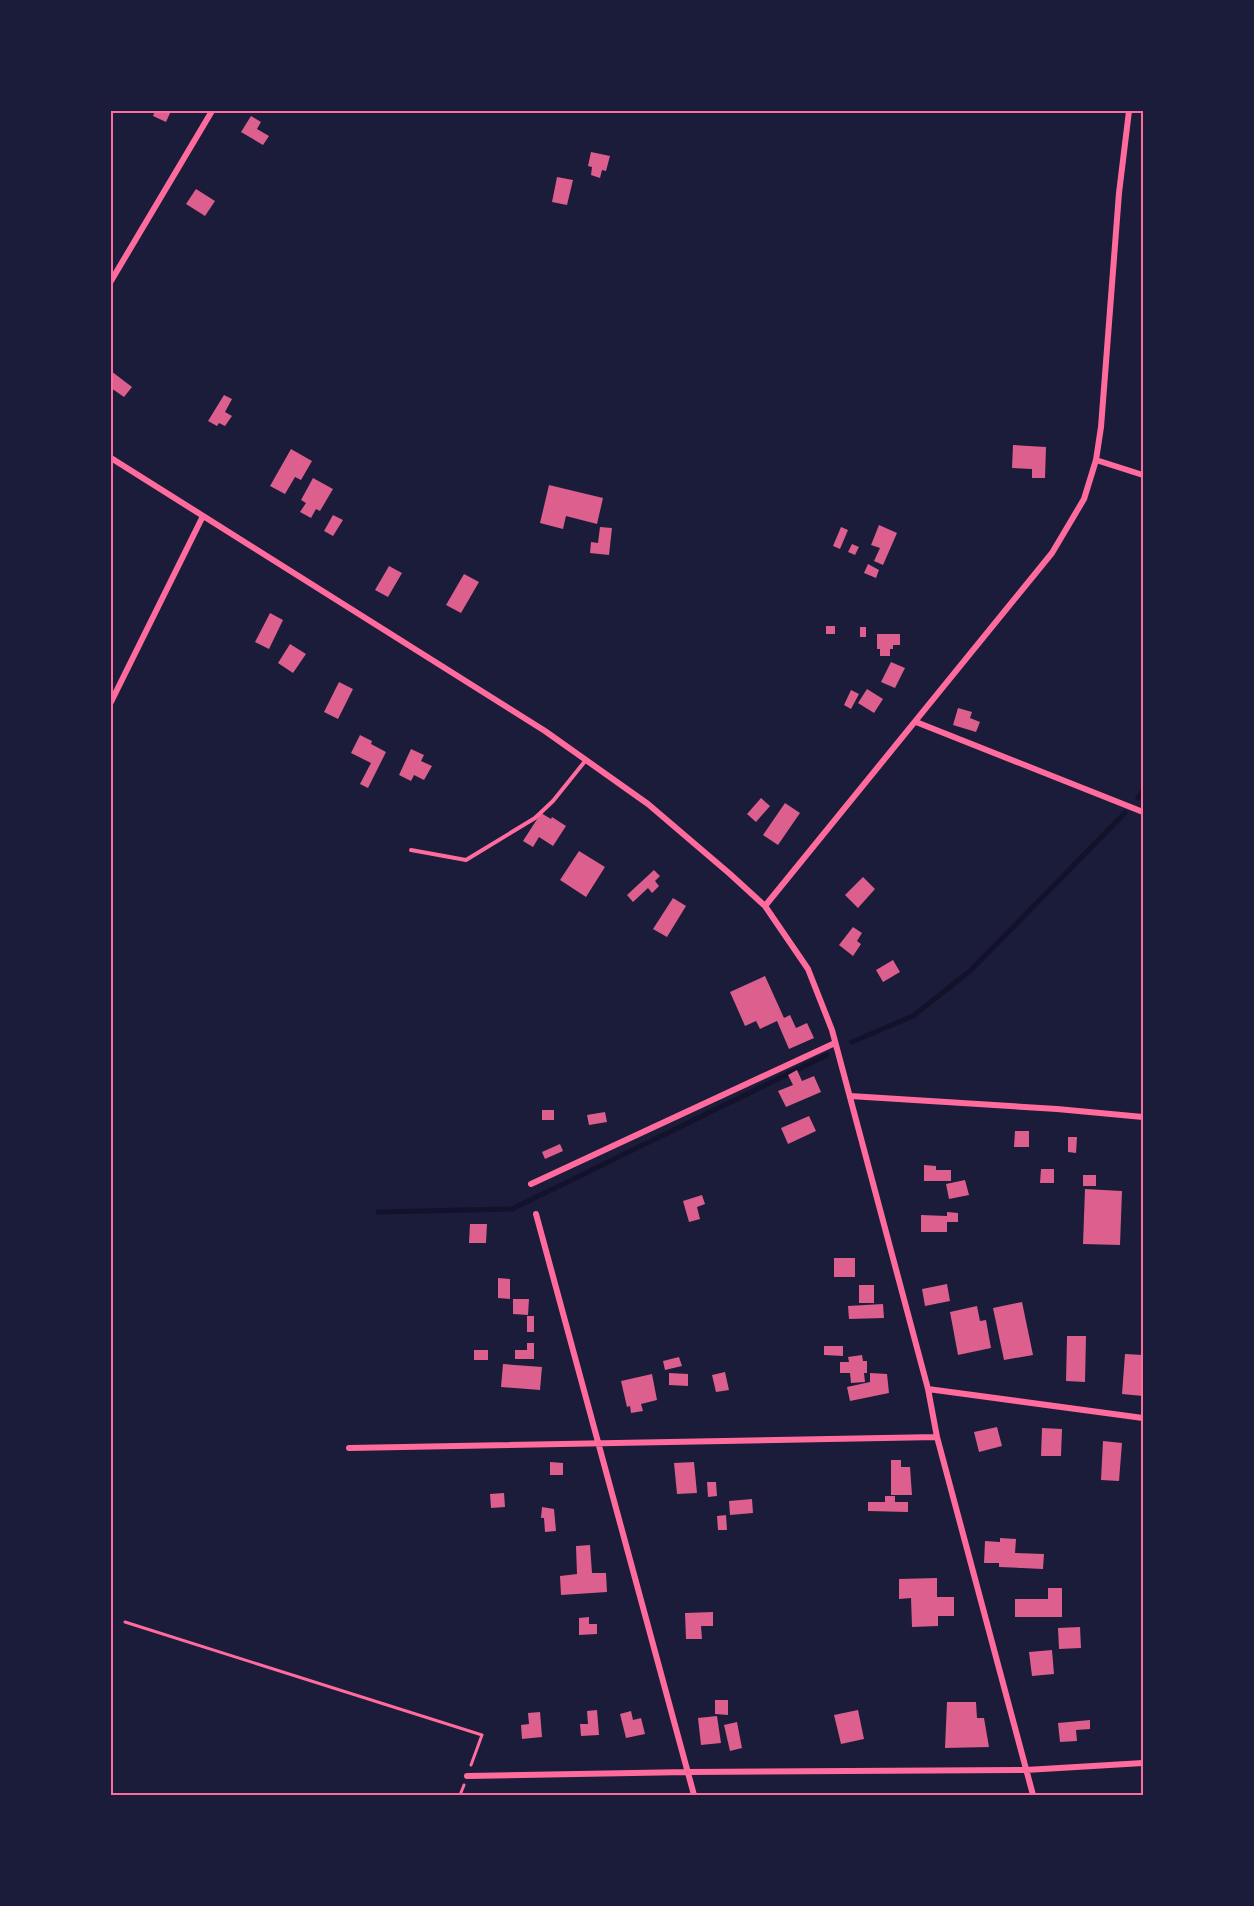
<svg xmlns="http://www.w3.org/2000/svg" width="1254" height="1906" font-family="Georgia,serif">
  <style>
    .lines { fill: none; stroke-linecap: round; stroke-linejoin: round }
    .stream { stroke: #12122b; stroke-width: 5 }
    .building { fill: #dd5f8e }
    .path { stroke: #ff6b9d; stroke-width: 3 }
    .service { stroke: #ff6b9d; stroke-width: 4 }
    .minor { stroke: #ff6b9d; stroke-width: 6 }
    .neatline { fill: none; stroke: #ff6b9d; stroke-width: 2 }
  </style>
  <rect width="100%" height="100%" fill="#1b1b3a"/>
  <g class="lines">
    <!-- stream -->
    <path class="stream" d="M1138 798 1143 790
      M852 1042 913 1016 970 971 1125 813
      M378 1212 512 1209 827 1055"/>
  </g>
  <!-- building -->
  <path class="building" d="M155 111H171L166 122 153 116Z
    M251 116 261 122 257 129 269 136 263 145 241 132Z
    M591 152 610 156 606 171 602 170 600 178 591 175 592 167 588 166Z
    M557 177 573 180 567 205 552 202Z
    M196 189 215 201 205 216 186 204Z
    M111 371 132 387 124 397 111 388Z
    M224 395 232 399 225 412 232 416 225 426 219 423 217 426 208 421Z
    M1013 445 1046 447 1045 478H1032V469L1012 468Z
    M291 449 312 461 301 480 295 477 285 494 270 486Z
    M313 478 333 489 320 511 316 509 311 518 300 512 306 503 301 500Z
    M549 485 603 498 597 524 566 516 563 529 540 523Z
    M333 515 343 520 333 536 324 531Z
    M879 525 897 533 883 565 874 561 880 548 871 545Z
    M600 527 612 528 609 555 590 553 591 542 598 543Z
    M841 527 848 530 840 549 833 546Z
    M852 544 859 547 855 555 848 552Z
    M868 564 879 570 876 578 864 573Z
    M389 566 402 573 388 597 375 590Z
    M464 574 479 582 461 613 446 605Z
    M270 613 283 620 269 649 255 642Z
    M826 626H835V634H826Z
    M860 627H866V637H860Z
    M877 634H900V645H893V649H890V656H880V649H877Z
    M290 644 306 654 293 673 278 663Z
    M891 662 905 668 895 688 881 682Z
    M339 682 353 689 338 719 324 712Z
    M867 689 883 699 874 713 858 703Z
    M851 690 859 694 851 709 844 705Z
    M958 708 972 712 970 718 980 722 976 732 953 725Z
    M360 735 372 741 371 744 386 752 368 788 360 784 371 763 351 753Z
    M411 749 424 755 421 761 432 766 424 780 414 775 411 781 399 775Z
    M761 798 770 806 756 822 747 814Z
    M785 803 800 813 778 845 763 835Z
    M541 813 551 819 552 817 566 826 553 846 539 837 533 847 523 841Z
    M579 851 605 867 586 897 560 880Z
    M654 870 660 876 655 881 659 886 652 893 648 888 633 902 627 895Z
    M863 877 875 889 858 908 845 895Z
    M673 898 686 906 667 937 653 929Z
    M853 927 862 933 857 941 861 944 853 956 839 945Z
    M893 960 900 972 883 982 876 970Z
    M765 976 784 1018 790 1015 796 1028 807 1023 814 1038 789 1049 777 1021 760 1029 756 1021 745 1026 730 992Z
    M797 1070 802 1081 814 1076 821 1092 786 1107 778 1091 793 1085 788 1075Z
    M542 1110H554V1120H542Z
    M605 1112 607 1122 589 1125 587 1115Z
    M809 1116 816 1131 788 1144 781 1128Z
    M1015 1131H1029V1147H1014Z
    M1068 1137H1077L1076 1153 1068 1152Z
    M560 1144 563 1151 545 1159 542 1152Z
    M924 1165 936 1166V1170H951V1181H924Z
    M1041 1169H1054V1183H1040Z
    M1083 1175H1096V1186H1083Z
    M965 1180 969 1195 949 1199 946 1184Z
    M1085 1189 1122 1191 1120 1245 1083 1244Z
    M702 1195 705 1204 697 1207 700 1219 689 1222 683 1201Z
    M947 1212 958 1213V1222H947V1232H921V1215L947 1216Z
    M470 1224H487L486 1243H469Z
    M834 1258H855V1277H834Z
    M498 1278 510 1279V1299L498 1298Z
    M947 1284 950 1301 925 1306 922 1289Z
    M859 1285H874V1303H859Z
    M513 1299H529L528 1315 513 1314Z
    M1022 1302 1033 1355 1004 1360 993 1308Z
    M883 1304 884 1318 849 1319 848 1306Z
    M977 1306 980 1321 986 1320 991 1348 958 1355 950 1312Z
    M527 1316H534V1332H527Z
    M1067 1336H1086L1085 1382 1066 1381Z
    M527 1343H534V1359H515V1350H527Z
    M824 1346H843V1356L824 1355Z
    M474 1350H488V1360H474Z
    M1125 1354 1143 1355V1396L1122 1394Z
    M862 1355 863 1361H867V1373H864L865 1382 851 1383 850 1373H840V1362H849L848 1357Z
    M679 1357 682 1366 665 1370 663 1361Z
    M503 1364 542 1367 540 1390 501 1387Z
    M725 1372 729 1390 716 1392 712 1375Z
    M669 1373 688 1374V1386L669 1385Z
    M870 1373 887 1374 889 1393 850 1401 847 1387 870 1382Z
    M652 1374 657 1400 641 1404 643 1411 631 1413 630 1406 627 1407 621 1381Z
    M997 1427 1002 1446 979 1452 974 1432Z
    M1042 1428 1062 1429 1061 1456H1041Z
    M1103 1441 1122 1443 1119 1481 1101 1480Z
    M891 1460H901V1467H910L912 1495H891Z
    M550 1462 563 1463V1475H550Z
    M694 1462 697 1493 677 1494 674 1463Z
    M707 1482H716L717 1496 708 1497Z
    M504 1493 505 1507 491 1508 490 1494Z
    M885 1496H895V1502H908V1512L868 1511V1502H885Z
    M752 1499 753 1513 730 1515 729 1501Z
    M542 1507 554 1509 556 1531 545 1532 544 1518H541Z
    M726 1515 727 1530H718L717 1516Z
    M1000 1538 1016 1539 1015 1553 1044 1554 1043 1569 999 1567V1563H984L985 1541 1000 1542Z
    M590 1545 592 1573H606L607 1592 561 1595 560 1576 577 1574 576 1546Z
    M937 1578V1597H954V1616H938V1626L912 1627 911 1598 899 1599V1579Z
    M1048 1588H1062V1617H1015V1599H1048Z
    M713 1612V1626H701L702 1639H686L685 1613Z
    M589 1617V1624H597V1634L579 1635V1618Z
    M1080 1627 1081 1648 1059 1649 1058 1628Z
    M1052 1650 1054 1674 1032 1676 1029 1652Z
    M715 1700H728V1715L715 1714Z
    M947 1702H976L977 1718H984L989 1747 945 1748Z
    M597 1710 599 1735 581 1736 580 1724H588L587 1711Z
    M858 1710 864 1739 841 1744 834 1715Z
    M631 1711 633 1720 641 1718 645 1734 626 1738 620 1714Z
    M540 1712 542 1737 522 1739 521 1725 529 1724 528 1713Z
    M717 1716 721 1743 701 1745 698 1718Z
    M1090 1720V1729L1076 1730 1077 1741 1060 1742 1058 1723Z
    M737 1722 742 1748 730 1751 724 1725Z"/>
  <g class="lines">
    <!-- path -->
    <path class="path" d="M125 1622 482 1735 471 1765
      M460 1795 464 1785"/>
    <!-- service -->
    <path class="service" d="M411 850 466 860 535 818 553 801 586 760"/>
    <!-- minor -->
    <path class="minor" d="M111 281 212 111
      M111 458 545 731 648 804 730 874 765 906 808 969 832 1030 928 1389 937 1437 1033 1795
      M1096 460 1143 475
      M111 702 203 516
      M916 722 1143 812
      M765 906 1052 553 1084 499 1096 460 1101 427 1119 193 1129 111
      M850 1096 1057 1109 1143 1117
      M531 1184 835 1043
      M536 1214 694 1795
      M928 1389 1143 1418
      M349 1448 937 1437
      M467 1776 688 1772 1026 1770 1143 1763"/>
  </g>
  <!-- border -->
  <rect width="1254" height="1906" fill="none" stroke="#1b1b3a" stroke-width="225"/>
  <rect x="112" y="112" width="1030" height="1682" class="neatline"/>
</svg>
